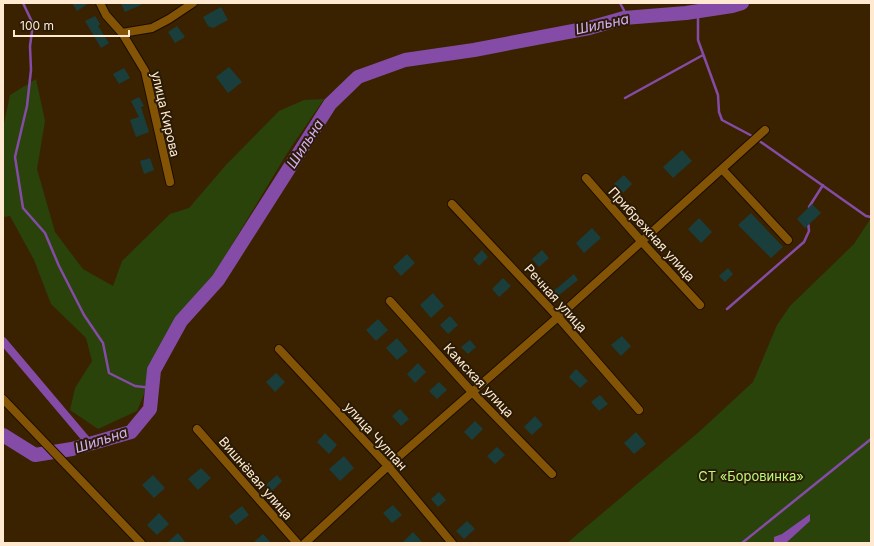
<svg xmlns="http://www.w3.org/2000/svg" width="874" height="546" font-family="Inter,sans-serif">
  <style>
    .green { fill: #29430a }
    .water { fill: #854ca7 }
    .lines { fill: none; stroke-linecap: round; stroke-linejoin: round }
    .stream { stroke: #854ca7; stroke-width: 2.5 }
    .canal { stroke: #854ca7; stroke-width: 8 }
    .river { stroke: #854ca7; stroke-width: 14 }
    .building { fill: #1a3e3c }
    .minor-casing { stroke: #1b0d00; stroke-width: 10 }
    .minor { stroke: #835406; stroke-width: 8 }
    .labels { text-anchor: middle; stroke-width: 4; stroke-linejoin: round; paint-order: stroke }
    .street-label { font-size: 13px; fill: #ffe9d0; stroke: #2a1b06 }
    .park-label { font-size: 13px; fill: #b9fc77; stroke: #2a1b06 }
    .water-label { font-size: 14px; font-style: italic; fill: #d8aef4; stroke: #2a1b06 }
  </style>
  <rect width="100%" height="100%" fill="#3a2200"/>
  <!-- green -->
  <path class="green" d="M36 79 45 121 37 169 55 232 83 269 113 286 122 261 170 214 189 208 226 165 279 111 304 100 324 99 286 155 212 278 179 318 154 370 137 411 98 429 70 410 75 388 92 361 86 338 51 304 34 260 10 216 3 217V128L10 95Z
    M871 218V543H567L700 431 753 382 777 325 790 306 854 244Z"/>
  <!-- water -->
  <path class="water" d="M810 514V521L786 543 774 542V537L782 534Z"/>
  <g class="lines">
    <!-- stream -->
    <path class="stream" d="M23 3 33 24 30 46 31 70 27 106 15 157 23 208 45 233 59 266 84 315 103 343 109 373 135 386 152 388
      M620 3 628 18
      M698 11V40L718 95 719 112 722 120 754 137
      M625 98 703 55
      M758 140 866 216 871 217
      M809 207 823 185
      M727 309 804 242 809 231 808 222
      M742 543 871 439"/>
    <!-- canal -->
    <path class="canal" d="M3 341 90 444"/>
    <!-- river -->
    <path class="river" d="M3 435 35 455 72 449 131 432 150 409 154 370 181 321 218 280 330 104 358 77 405 60 474 50 589 28 624 18 686 13 732 6 742 3"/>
  </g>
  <!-- building -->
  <path class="building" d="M72 3H89L77 11Z
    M121 3H145L125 12Z
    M221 7 228 20 213 28 208 26 203 17Z
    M95 16 100 24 98 26 109 43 101 48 85 21Z
    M177 26 185 37 175 43 168 32Z
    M229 67 242 82 228 93 216 77Z
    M124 68 130 78 119 84 113 74Z
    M139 97 144 106 141 107 149 132 136 137 130 120 139 117 131 101Z
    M682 150 692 161 673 178 663 167Z
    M150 158 154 170 144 174 140 161Z
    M624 175 632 184 623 193 614 184Z
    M812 204 821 213 805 228 797 219Z
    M751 213 783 247 771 258 738 225Z
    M699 218 712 232 701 243 688 229Z
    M592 228 601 238 584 253 576 243Z
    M482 250 488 257 479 266 473 259Z
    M542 250 549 258 539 267 532 259Z
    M407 254 415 263 401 276 393 267Z
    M728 268 733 274 725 282 719 276Z
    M574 274 578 280 554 299 550 294Z
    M503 278 511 286 499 297 492 289Z
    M433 293 444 306 431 318 420 305Z
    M450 316 458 325 448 334 440 325Z
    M378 319 388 330 376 341 366 330Z
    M622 336 631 346 621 356 611 345Z
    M397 338 408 351 397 360 386 348Z
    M470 340 476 347 468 354 461 347Z
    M418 363 426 372 415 383 407 374Z
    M576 369 588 381 580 388 569 377Z
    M276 373 285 382 275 392 266 382Z
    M439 382 447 390 437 399 429 391Z
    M600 395 608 404 599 411 591 402Z
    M400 409 409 419 401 426 392 416Z
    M535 416 543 425 532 435 524 427Z
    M475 421 483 429 472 440 464 432Z
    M636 432 646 444 634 454 624 443Z
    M325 433 337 445 329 454 317 442Z
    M497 447 505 455 495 464 487 456Z
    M344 456 354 468 340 481 329 469Z
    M201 468 211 478 198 490 188 479Z
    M153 475 165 488 154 498 142 485Z
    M277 475 282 481 272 491 266 485Z
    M439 492 446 500 438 507 431 499Z
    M393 505 402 515 392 523 383 513Z
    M242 506 249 515 236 525 229 516Z
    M159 513 169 524 157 535 147 525Z
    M467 521 475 529 464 539 456 531Z
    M413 532 423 543H402Z
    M178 533 186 543H167Z
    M263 534 271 543H253Z"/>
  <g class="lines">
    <defs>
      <path id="minor" d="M100 3 106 15 122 33 145 71 170 182
        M122 33 152 28 169 19 193 3
        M722 169 788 240
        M586 178 642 242 700 305
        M452 204 558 317 639 410
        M390 301 472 392 552 474
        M279 349 388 466 452 543
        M3 399 141 543
        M197 429 297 543
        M305 543 388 466 558 317 765 130"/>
    </defs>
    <!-- minor casing -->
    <use href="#minor" class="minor-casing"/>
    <!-- minor -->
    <use href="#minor" class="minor"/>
  </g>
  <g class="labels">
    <!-- street labels -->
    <g class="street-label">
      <text transform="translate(166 114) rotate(77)" y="5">улица Кирова</text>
      <text transform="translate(652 234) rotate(48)" y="5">Прибрежная улица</text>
      <text transform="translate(556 298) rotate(48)" y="5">Речная улица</text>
      <text transform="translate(479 380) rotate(47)" y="5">Камская улица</text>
      <text transform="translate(376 436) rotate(48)" y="5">улица Чулпан</text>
      <text transform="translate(256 478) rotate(49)" y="5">Вишнёвая улица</text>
    </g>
    <!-- park labels -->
    <g class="park-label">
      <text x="751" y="481">СТ «Боровинка»</text>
    </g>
    <!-- water labels -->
    <g class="water-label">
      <text transform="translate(602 24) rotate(-12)" y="5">Шильна</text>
      <text transform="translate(305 144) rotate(-57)" y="5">Шильна</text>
      <text transform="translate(101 440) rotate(-18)" y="5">Шильна</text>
    </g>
  </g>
  <!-- border -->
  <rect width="874" height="546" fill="none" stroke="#ffe9d0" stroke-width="8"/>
  <!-- scale -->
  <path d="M14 30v6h115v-6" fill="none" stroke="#ffe9d0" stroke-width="2"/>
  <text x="20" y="30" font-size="12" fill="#ffe9d0" stroke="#2a1b06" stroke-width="3" paint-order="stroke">100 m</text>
</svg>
